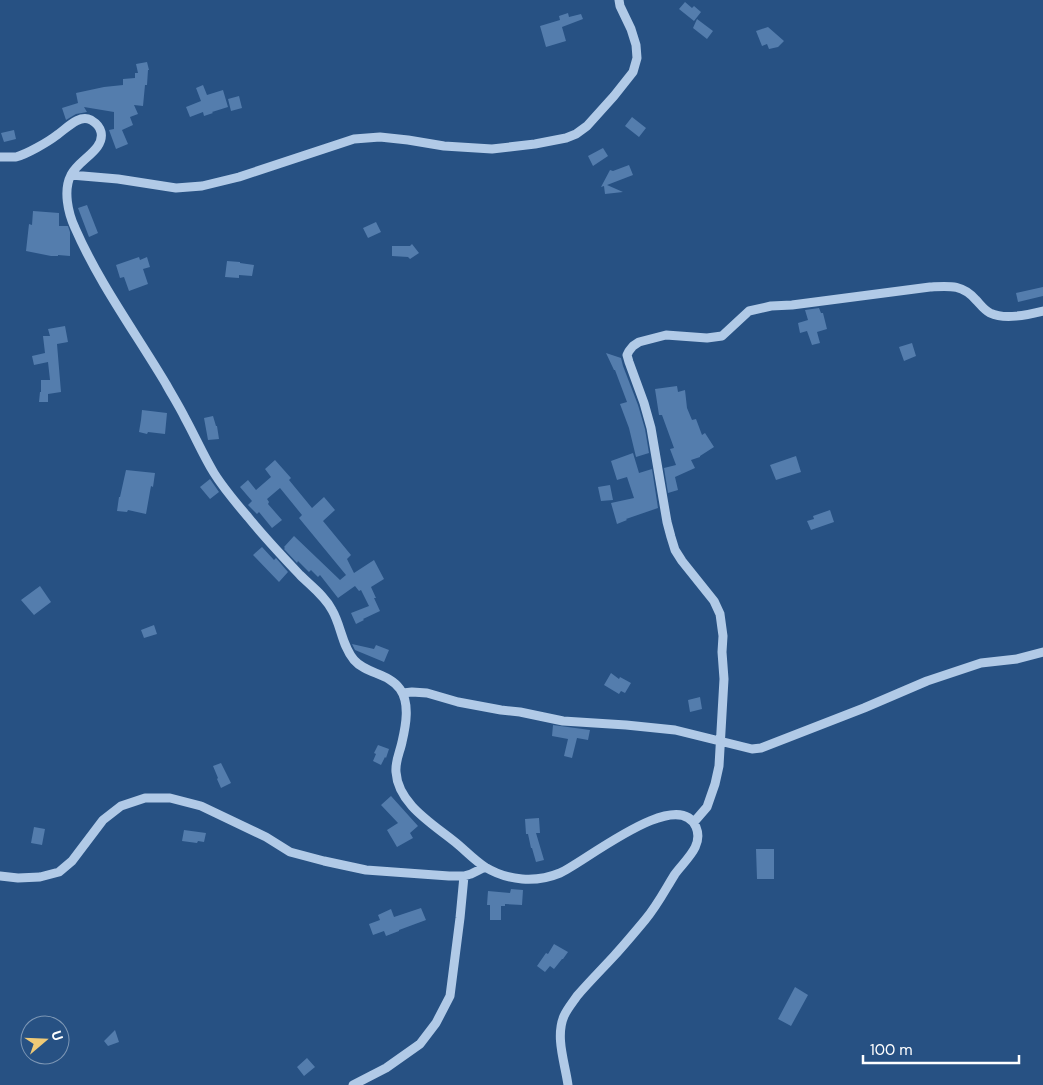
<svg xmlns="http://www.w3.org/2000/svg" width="1043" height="1085" font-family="'DM Sans',sans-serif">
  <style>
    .building { fill: #547dad }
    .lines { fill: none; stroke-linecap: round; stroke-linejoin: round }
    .minor { stroke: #b1cae7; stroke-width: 9 }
  </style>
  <rect width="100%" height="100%" fill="#275183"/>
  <!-- building -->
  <path class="building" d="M685 2 692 8 694 6 701 12 694 21 679 9Z
    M568 13 569 17 581 14 583 19 562 27 566 41 546 47 540 26 560 20 559 16Z
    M697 19 713 31 707 39 693 28Z
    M768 27 784 41 778 47 769 49 767 44 762 46 756 31Z
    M147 62 149 70H148L147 85H145L143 106 134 105 138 114 130 117 133 125 122 130 128 144 116 149 109 130 114 129V112L84 107 87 112 76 114 66 120 62 108 78 103 76 93 104 87 123 85V79L135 78V73H138L136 64Z
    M203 85 207 95 223 90 228 107 212 112 213 113 204 116 203 112 190 117 186 107 201 101 196 88Z
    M239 96 242 108 231 111 228 99Z
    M632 117 646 128 639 137 625 126Z
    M14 130 16 139 4 142 1 133Z
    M603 148 608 156 593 166 588 156Z
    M629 165 633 175 607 185 623 192 605 194 604 186 601 187 610 170 613 171Z
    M87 205 98 233 89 237 78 208Z
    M33 211 59 213V226H68L70 232V256L58 255V256H51L26 251 29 224 32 225Z
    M376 222 381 232 368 238 363 228Z
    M412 244 419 253 410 259 408 257 392 256V246H410Z
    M139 257 140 260 147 257 150 267 143 269 148 284 129 291 124 277 120 278 116 265Z
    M227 261 240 262V263L254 265 252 276 239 275V278L225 277Z
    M1043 287V296L1018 302 1016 293Z
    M819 308 821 313H823L827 329 817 332 820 343 812 345 807 331 800 333 798 323 808 320 805 310Z
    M65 326 68 342 57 344 61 392 48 394V402H39L40 392H41V380H50L48 362 34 365 32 356 45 353 43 336H50L48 329Z
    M912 343 916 356 904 361 899 347Z
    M606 353 621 358 623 366 638 405 645 429 649 453 636 457 629 428 620 404 627 402 615 370H614Z
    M677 386 678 392 685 390 687 408 692 420 696 419 702 435 705 433 714 447 700 456V457L691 460 695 468 675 477 678 490 668 493 664 468 676 465 670 449 674 448 662 415H659L655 389Z
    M142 410 167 413 165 434 148 432 147 434 139 432 141 420Z
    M213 416 216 426H217L219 439 208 440 204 418Z
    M633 453 639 473 652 469 658 508 626 519 627 520 617 524 611 503 634 498 627 477 617 480 611 461Z
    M796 456 801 472 776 480 770 465Z
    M275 460 291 478 289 480 312 508 324 497 335 510 323 521 351 555 347 559 354 573 374 560 384 579 371 587 376 598H374L380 611 363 619 364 620 356 624 351 613 369 606 361 590 359 591 355 586 338 598 320 575 318 577 311 570 309 572 298 561 297 563 284 549 285 548 284 547 294 536 340 580 346 575 299 518 302 515 280 488 267 499 269 502 268 504 282 520 272 528 259 512 257 514 248 505 252 501 240 487 248 480 256 490 271 477 265 469Z
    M126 470 155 473 153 487 151 486 146 514 128 510 127 512 117 511 119 497H120Z
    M210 479 219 492 210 499 200 487Z
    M610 485 613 500 601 501 598 487Z
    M830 510 834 522 811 530 807 521 814 519 813 516Z
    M262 547 274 560 276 558 288 572 279 582 253 555Z
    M40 586 51 602 34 615 21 600Z
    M154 625 157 634 144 638 141 630Z
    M352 644 374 649 376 645 389 650 384 662 355 650Z
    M611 673 619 679 620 677 631 683 625 693 621 691 619 694 604 685Z
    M700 697 702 709 690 712 688 700Z
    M553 725 590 730 588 740 577 738 572 758 564 756 568 739 552 736Z
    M378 745 389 749 386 758 385 757 381 765 373 761 376 754 374 753Z
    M221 763 231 783 221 788 217 779 218 778 213 766Z
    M391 796 418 826 410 833 413 838 397 847 387 830 398 823 381 805Z
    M539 818 540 833H536L544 860 536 862 532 848H531L528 834H526L525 819Z
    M34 827 45 829 42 845 31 843Z
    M184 830 206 833 204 842 198 841 197 843 182 841Z
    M756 849H774V879H757Z
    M511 889 523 890 522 905 505 904V906H501V920H490V905H487L488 891 510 893Z
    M421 908 426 920 399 930V931L386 936 384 931 373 935 369 924 380 920 378 915 391 909 394 917Z
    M554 944 568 952 563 959H562L554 969 550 966 545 972 537 966 546 953 548 954Z
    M795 987 808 995 791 1026 778 1019Z
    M115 1030 119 1042 108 1046 104 1041Z
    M307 1058 315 1067 304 1076 297 1067Z"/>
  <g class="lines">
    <!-- minor -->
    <path class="minor" d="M0 157C2 157 13 157 16 157 27 154 48 142 57 135 67 128 79 114 91 120 96 123 100 127 101 132 105 150 78 160 71 175 63 190 68 213 75 228 99 283 135 332 166 384 172 395 179 406 185 418 195 436 203 455 214 473 224 489 236 503 248 517 264 537 282 556 300 575 311 586 325 596 332 610 341 625 342 646 354 660 366 674 389 673 400 689 410 703 406 725 402 742 400 752 395 761 396 772 398 804 433 824 455 842 465 850 474 860 485 867 508 881 536 883 560 873 585 862 678 785 696 827 704 846 685 860 675 874 665 890 657 906 645 920 635 932 625 944 614 956 602 969 589 982 577 996 573 1002 567 1009 564 1016 555 1037 565 1063 568 1085
      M71 175 118 179 176 188 202 186 239 177 354 139 380 137 408 140 444 146 492 149 535 144 566 138 576 134 587 126 614 96 633 72 637 58 636 45 631 29 620 6 619 0
      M403 693 412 692 427 693 458 702 501 710 520 712 563 721 626 725 675 730 752 749 761 748 864 708 927 681 981 663 1017 659 1043 652
      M694 822 707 807 715 784 719 766 724 679 722 652 723 636 720 614 714 601 682 561 675 550 671 537 667 522 651 428 644 403 629 362 627 355 629 351 633 346 639 342 666 335 707 338 722 336 749 311 771 306 792 305 930 287C949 286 962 284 976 300 980 304 984 310 990 313 1005 320 1027 315 1043 311
      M0 876 18 878 40 877 59 872 72 861 103 820 121 806 145 798H170L201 806 266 837 290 852 324 861 366 870 449 876H464L471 874 485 867
      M353 1085 386 1068 420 1044 436 1023 450 996 460 918 464 876"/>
  </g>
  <!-- north arrow -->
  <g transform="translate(45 1040) rotate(71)"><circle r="24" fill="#275183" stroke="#7d97b5"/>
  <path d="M0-4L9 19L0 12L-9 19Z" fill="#efca76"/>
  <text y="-8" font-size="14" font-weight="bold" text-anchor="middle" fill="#ffffff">U</text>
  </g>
  <!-- scale -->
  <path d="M863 1055v8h156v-8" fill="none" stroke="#ffffff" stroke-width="2.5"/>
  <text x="870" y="1055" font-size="15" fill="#ffffff" stroke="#275183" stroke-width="4" paint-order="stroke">100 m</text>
</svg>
